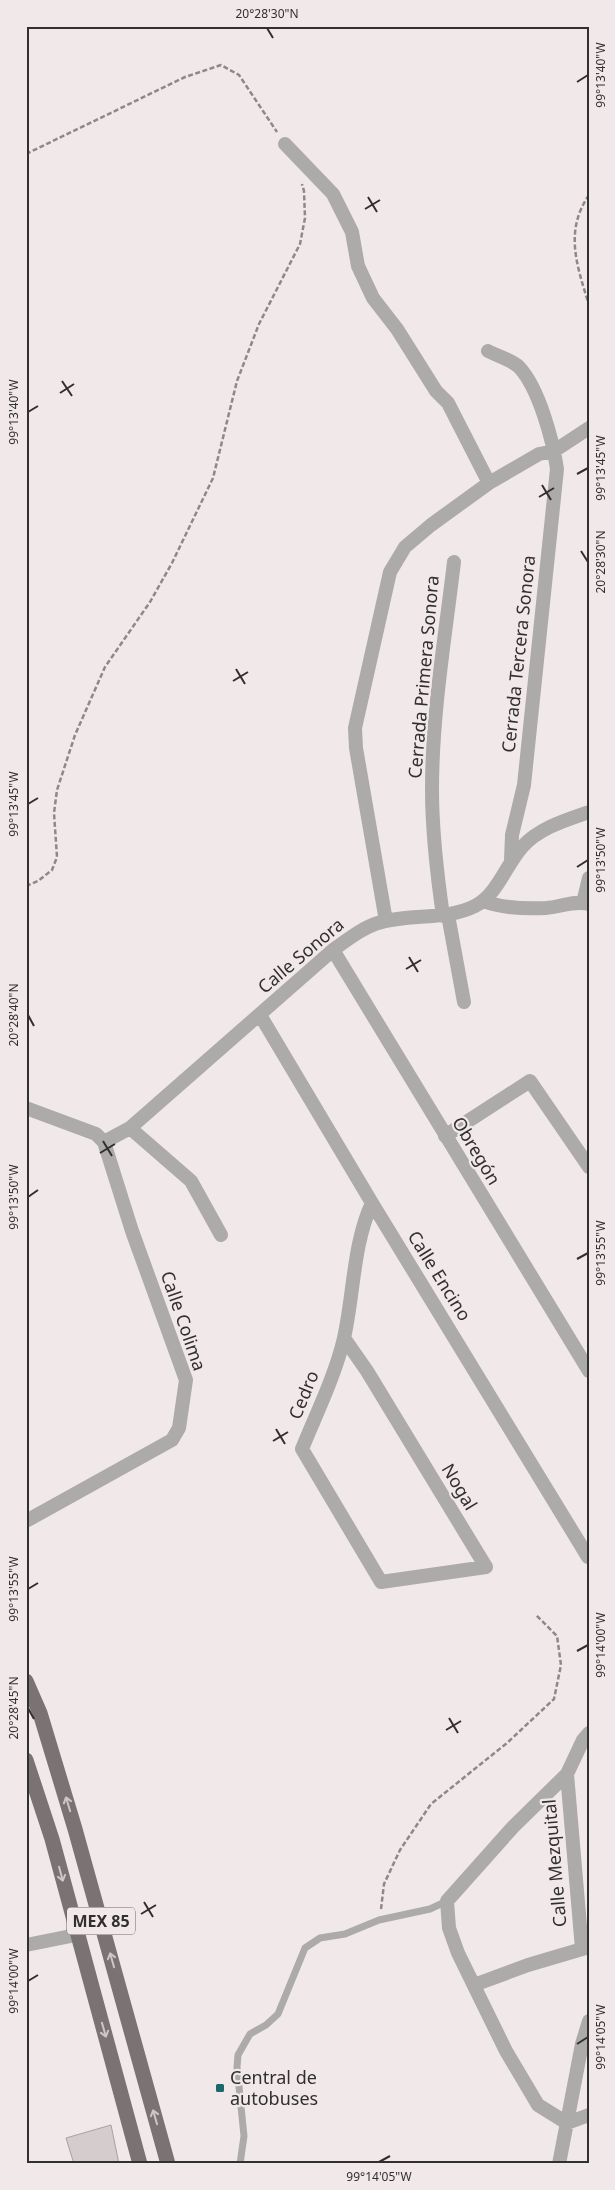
<svg xmlns="http://www.w3.org/2000/svg" width="615" height="2190" font-family="'Noto Sans',sans-serif">
  <style>
    .building { fill: #d5cdcd; stroke: #a9a1a1 }
    .lines { fill: none; stroke-linecap: round; stroke-linejoin: round }
    .path { stroke: #8e8888; stroke-width: 2.5; stroke-dasharray: 5 2.5; stroke-linecap: butt }
    .lane { stroke: #adaaaa; stroke-width: 7 }
    .street { stroke: #adaaaa; stroke-width: 14 }
    .primary { stroke: #797373; stroke-width: 15 }
    .oneway { stroke: #cdc6c6 }
    .ticks { fill: none; stroke: #322f2f; stroke-width: 2 }
    .poi-dot { fill: #1b686a; stroke: #f1e9e9; stroke-width: 2 }
    .labels { text-anchor: middle; stroke-width: 4.5; stroke-linejoin: round; paint-order: stroke }
    .shield { fill: #f1e9e9; stroke: #6b6767; stroke-width: 1 }
    .shield-label { font-size: 16px; font-weight: bold; fill: #322f2f }
    .street-label { font-size: 18px; fill: #322f2f; stroke: #f1e9e9 }
    .poi-label { font-size: 18px; fill: #322f2f; stroke: #f1e9e9; text-anchor: start }
    .neatline { fill: none; stroke: #322f2f; stroke-width: 2 }
    .ticks-label { font-size: 12px; text-anchor: middle; fill: #322f2f }
  </style>
  <rect width="100%" height="100%" fill="#f1e9e9"/>
  <!-- building -->
  <path class="building" d="M111 2125 119 2164H74L66 2138Z"/>
  <g class="lines">
    <!-- path -->
    <path class="path" d="M26 154 185 77 221 65 239 75 277 132
      M589 195C564 231 577 266 589 305
      M26 886 38 881 52 870 57 857 54 813 57 790 75 735 105 667 150 602 172 563 213 478 237 381 259 324 300 244 305 218 304 191 302 184
      M381 1909 384 1884 400 1850 431 1804 507 1743 554 1699 561 1665 557 1636 536 1615"/>
    <!-- lane -->
    <path class="lane" d="M240 2164 244 2136 237 2067 238 2055 250 2034 266 2025 278 2014 305 1948 320 1938 345 1934 379 1920 430 1909 447 1901"/>
    <!-- street -->
    <path class="street" d="M285 144 333 194 352 232 358 266 373 298 397 329 436 391 448 403 489 483
      M488 351C497 356 512 360 519 367 539 388 553 441 557 469L524 785 512 835 511 860
      M483 901C502 908 525 909 546 908 560 907 575 900 589 904
      M583 903 589 878
      M448 915 464 1002
      M443 916C437 874 432 833 432 790 432 714 445 638 454 562
      M386 921 356 748 355 728 390 572 405 547 431 525 489 483 539 454 554 451 589 428
      M333 950 589 1371
      M260 1015 372 1203 588 1557
      M26 1108 96 1134 104 1142 132 1231 186 1380 179 1428 172 1440 26 1521
      M130 1128 191 1181 221 1235
      M445 1136 530 1081 589 1167
      M104 1142 130 1128 333 950C347 940 362 928 378 923 410 913 445 921 475 906 497 895 506 865 522 847 539 828 566 820 589 812
      M344 1338 367 1371 486 1567 381 1582 302 1449C317 1412 335 1376 344 1338 354 1293 353 1244 372 1203
      M567 1774 582 1949
      M26 1945 76 1935
      M474 1985 528 1965 589 1947
      M567 2123 538 2105 506 2051 458 1953 449 1928 447 1901 513 1827 567 1774 583 1740 589 1733
      M567 2123 589 2115
      M559 2164 582 2044 589 2021"/>
    <!-- primary -->
    <path class="primary" d="M26 1681 40 1713 75 1829 168 2164
      M26 1760 52 1839 140 2164"/>
  </g>
  <!-- one-way arrows -->
  <defs><path id="oneway-shaft" d="M-6 0H5M1.5-3L5.5 0L1.5 3" fill="none" stroke-width="1.6" stroke-linecap="round" stroke-linejoin="round" transform="scale(1.25)"/></defs>
  <g class="oneway">
    <use href="#oneway-shaft" transform="translate(68 1804) rotate(-107)"/>
    <use href="#oneway-shaft" transform="translate(61 1874) rotate(75)"/>
    <use href="#oneway-shaft" transform="translate(112 1960) rotate(-106)"/>
    <use href="#oneway-shaft" transform="translate(104 2030) rotate(74)"/>
    <use href="#oneway-shaft" transform="translate(155 2117) rotate(-106)"/>
  </g>
  <!-- ticks -->
  <path class="ticks" d="M267 28 273 38M577 82 588 75M368 197 377 212M365 209 380 200M62 381 72 396M60 393 74 384M28 412 38 406M577 474 588 468M542 485 551 500M539 497 554 488M581 551 588 562M236 669 245 684M233 681 248 672M28 804 38 798M577 867 588 860M409 957 418 972M406 969 421 960M28 1015 34 1026M103 1141 112 1156M100 1153 115 1144M28 1197 38 1190M577 1259 588 1253M276 1429 285 1444M273 1441 288 1432M28 1589 38 1583M577 1651 588 1645M28 1708 34 1719M449 1718 458 1733M446 1730 461 1721M144 1902 153 1917M141 1914 156 1905M28 1981 38 1975M577 2044 588 2037M379 2162 390 2156"/>
  <!-- markers -->
  <rect class="poi-dot" x="215" y="2083" width="10" height="10" rx="2.5"/>
  <g class="labels">
    <!-- shield labels -->
    <rect class="shield" x="67" y="1907.5" width="68" height="27" rx="4"/>
    <g class="shield-label">
      <text x="101" y="1927">MEX 85</text>
    </g>
    <!-- street labels -->
    <g class="street-label">
      <text transform="translate(519 654) rotate(-84)" y="6">Cerrada Tercera Sonora</text>
      <text transform="translate(424 677) rotate(-85)" y="6">Cerrada Primera Sonora</text>
      <text transform="translate(301 956) rotate(-40)" y="6">Calle Sonora</text>
      <text transform="translate(476 1151) rotate(59)" y="6">Obregón</text>
      <text transform="translate(439 1276) rotate(58)" y="6">Calle Encino</text>
      <text transform="translate(183 1321) rotate(71)" y="6">Calle Colima</text>
      <text transform="translate(304 1395) rotate(-68)" y="6">Cedro</text>
      <text transform="translate(459 1487) rotate(59)" y="6">Nogal</text>
      <text transform="translate(555 1863) rotate(-95)" y="6">Calle Mezquital</text>
    </g>
    <!-- poi labels -->
    <g class="poi-label">
      <text x="230" y="2084">Central de<tspan x="230" dy="21">autobuses</tspan></text>
    </g>
  </g>
  <!-- border -->
  <rect width="615" height="2190" fill="none" stroke="#f1e9e9" stroke-width="55"/>
  <rect x="28" y="28" width="560" height="2134" class="neatline"/>
  <g class="ticks-label">
    <text x="267" y="18">20°28'30"N</text>
    <text transform="translate(601 75) rotate(-90)" y="4">99°13'40"W</text>
    <text transform="translate(14 412) rotate(-90)" y="4">99°13'40"W</text>
    <text transform="translate(601 468) rotate(-90)" y="4">99°13'45"W</text>
    <text transform="translate(601 562) rotate(-90)" y="4">20°28'30"N</text>
    <text transform="translate(14 804) rotate(-90)" y="4">99°13'45"W</text>
    <text transform="translate(601 860) rotate(-90)" y="4">99°13'50"W</text>
    <text transform="translate(14 1015) rotate(-90)" y="4">20°28'40"N</text>
    <text transform="translate(14 1197) rotate(-90)" y="4">99°13'50"W</text>
    <text transform="translate(601 1253) rotate(-90)" y="4">99°13'55"W</text>
    <text transform="translate(14 1589) rotate(-90)" y="4">99°13'55"W</text>
    <text transform="translate(601 1645) rotate(-90)" y="4">99°14'00"W</text>
    <text transform="translate(14 1708) rotate(-90)" y="4">20°28'45"N</text>
    <text transform="translate(14 1981) rotate(-90)" y="4">99°14'00"W</text>
    <text transform="translate(601 2037) rotate(-90)" y="4">99°14'05"W</text>
    <text x="379" y="2181">99°14'05"W</text>
  </g>
</svg>
